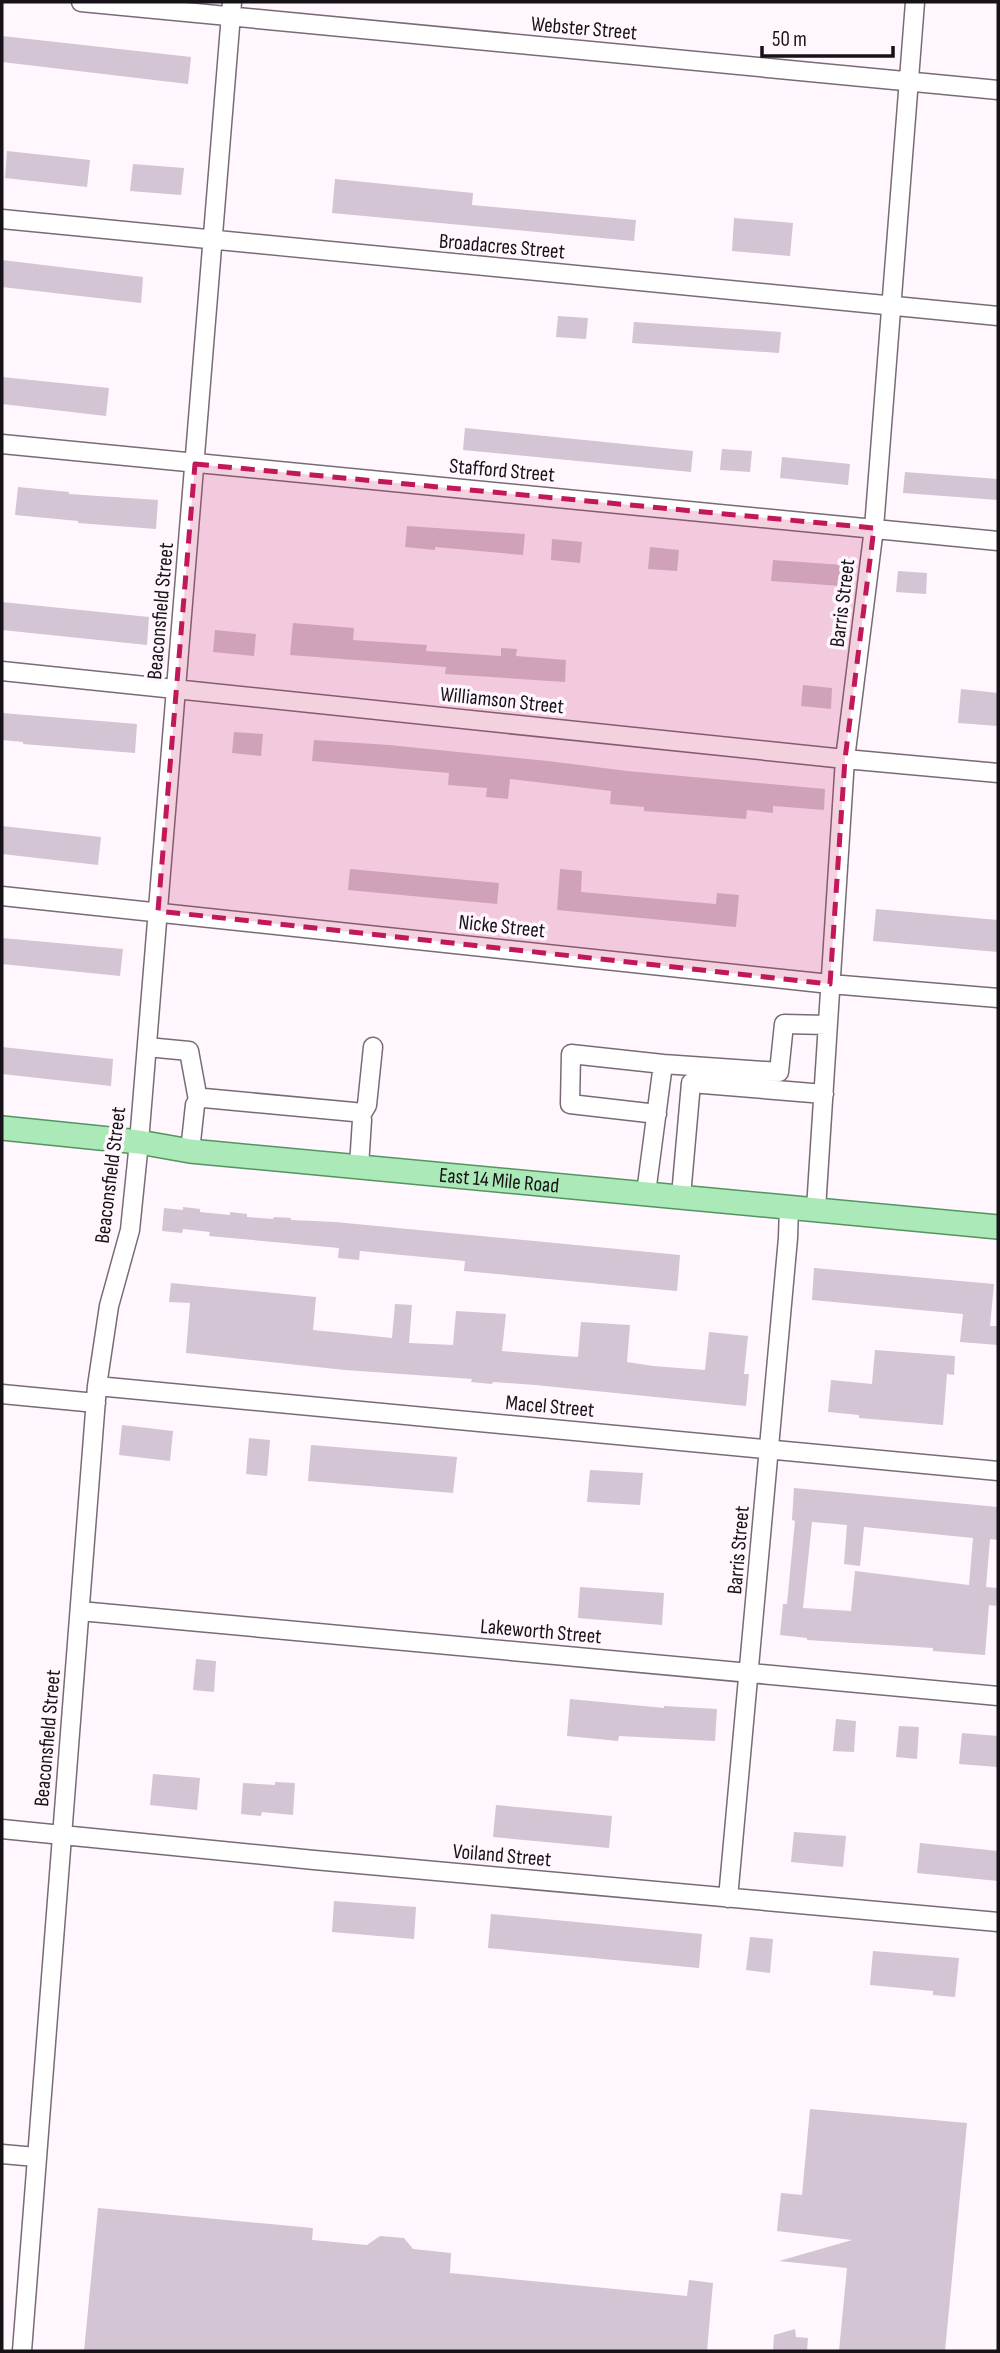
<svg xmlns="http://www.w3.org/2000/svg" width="1000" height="2353" font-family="'Sofia Sans Condensed',sans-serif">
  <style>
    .building { fill: #d3c5d3; fill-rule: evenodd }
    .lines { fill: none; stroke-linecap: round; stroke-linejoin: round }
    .minor-casing { stroke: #786b77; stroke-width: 21 }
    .major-casing { stroke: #539462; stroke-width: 26 }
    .minor { stroke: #fff; stroke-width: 18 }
    .major { stroke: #ace9b9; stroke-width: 23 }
    .marked { fill: #c2185b; fill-opacity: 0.2; stroke: #c2185b; stroke-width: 5; stroke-dasharray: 14 9; stroke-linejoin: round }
    .labels { text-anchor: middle; stroke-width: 7; stroke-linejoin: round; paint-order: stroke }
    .street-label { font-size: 21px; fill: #171217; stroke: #fff6fe }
  </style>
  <rect width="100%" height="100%" fill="#fff6fe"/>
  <!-- building -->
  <path class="building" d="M2 36 191 57 188 84 2 62Z
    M7 151 90 160 87 187 5 178Z
    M133 164 184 168 181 195 130 191Z
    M335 179 473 193 472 205 636 220 634 241 332 213Z
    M734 218 793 223 790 256 732 251Z
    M2 260 143 277 141 303 2 287Z
    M558 316 588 318 586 339 556 337Z
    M634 322 781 332 779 353 632 343Z
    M2 377 109 388 106 416 2 404Z
    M465 428 693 451 691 472 463 450Z
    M722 449 752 451 750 472 720 470Z
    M782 457 850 464 848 485 780 478Z
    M905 472 998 479V500L903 493Z
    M18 487 69 492V494L158 500 156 529 78 523V521L15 515Z
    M407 526 525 534 523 555 435 547V550L405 547Z
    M552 539 582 542 580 563 551 560Z
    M650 547 679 550 677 571 648 569Z
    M773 560 843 565 841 586 771 581Z
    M898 571 927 573 926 594 896 592Z
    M2 602 149 617 147 645 2 630Z
    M293 623 354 628 353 640 427 645 426 651 501 656V648L517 649 516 656 566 660 565 682 445 674 446 667 290 655Z
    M215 630 256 634 254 656 213 652Z
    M803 685 832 688 831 709 801 706Z
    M961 689 998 693V726L958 723Z
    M2 713 137 724 135 753 23 744V742L2 740Z
    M234 732 263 734 261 756 232 753Z
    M314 740 389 745 548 761 627 771 825 789 824 810 773 806V813L747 810 746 819 644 811V807L610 804 611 791 510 779 508 799 486 797 487 788 448 785 449 773 312 761Z
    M2 826 101 837 98 865 2 854Z
    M350 869 499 883 497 904 348 890Z
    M560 869 582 871 581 892 716 904 717 893 739 895 736 927 557 910Z
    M876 909 998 920V952L873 941Z
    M2 938 123 949 120 976 2 964Z
    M2 1047 113 1059 111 1086 2 1074Z
    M183 1207 200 1209V1212L230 1215V1212L247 1214V1217L273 1219 274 1217 291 1218V1220L335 1222 680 1255 677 1291 464 1271 465 1261 360 1251 359 1260 338 1258 339 1248 209 1236 210 1232 183 1229 182 1233 162 1231 164 1208 183 1210Z
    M814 1268 994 1284 990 1326H998V1345L960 1342 963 1314 812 1300Z
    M171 1283 316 1297 313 1330 392 1338 395 1304 412 1305 409 1343 453 1345 456 1311 506 1314 502 1351 538 1354 578 1357 581 1322 630 1325 627 1362 653 1366 705 1370 709 1332 748 1336 744 1374H749L746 1406 535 1385 493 1382 492 1384 471 1382 472 1379 345 1370 186 1353 190 1303 169 1302Z
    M875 1350 955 1356 954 1375 947 1374 943 1425 859 1418V1415L828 1412 831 1380 872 1384Z
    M122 1425 173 1431 170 1461 119 1455Z
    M249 1438 270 1440 267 1476 246 1474Z
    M311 1445 457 1457 453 1493 308 1481Z
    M590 1470 643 1473 640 1505 587 1502Z
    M794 1488 998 1507V1540L990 1539 986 1587 998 1588 996 1606 989 1605 985 1655 933 1651V1648L807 1640V1638L780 1635 783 1604H787L795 1521 792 1520ZM812 1522 847 1525 844 1564 860 1566 864 1527 973 1538 969 1585 855 1571 851 1611 803 1608Z
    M580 1587 664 1593 662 1625 578 1618Z
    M196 1659 216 1661 214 1692 193 1690Z
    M570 1699 664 1708V1706L717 1709 715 1741 619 1736 618 1741 567 1736Z
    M836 1719 856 1721 854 1752 833 1751Z
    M899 1726 919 1727 917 1759 896 1757Z
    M962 1733 998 1736V1767L959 1764Z
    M153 1774 200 1778 197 1810 150 1805Z
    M275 1782 295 1783 293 1815 262 1812 261 1816 241 1814 243 1783 275 1785Z
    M496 1805 612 1816 609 1848 493 1837Z
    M794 1832 846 1836 843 1867 791 1862Z
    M920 1843 998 1851V1881L917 1873Z
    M334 1901 416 1907 414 1939 332 1932Z
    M491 1914 702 1934 699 1968 488 1948Z
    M750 1937 773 1939 770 1973 746 1970Z
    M873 1951 959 1958 955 1997 933 1995V1991L870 1985Z
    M810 2109 967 2123 945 2351H839L847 2268 779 2261 852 2240 777 2231 781 2193 802 2195Z
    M98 2208 313 2228 312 2240 367 2245 380 2236 404 2238 413 2249 451 2253 450 2273 687 2296 689 2280 713 2283 707 2351H84Z
    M795 2329 796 2337 808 2338 807 2351H773L774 2335Z"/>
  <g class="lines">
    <defs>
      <path id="minor" d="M81 2 998 90
        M2 219 998 316
        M2 444 998 541
        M2 671 845 759 998 773
        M2 896 830 984 998 998
        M147 1047 189 1051 198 1100
        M657 1114 570 1104 571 1054 663 1064
        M361 1115 367 1105 373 1047
        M190 1151 195 1105 198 1100 204 1098 354 1112 361 1115 362 1120 359 1166
        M646 1193 663 1064 779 1072 784 1024 827 1025
        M681 1196 691 1083 824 1094
        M816 1209 845 759 874 528 915 2
        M97 1386 998 1471
        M2 1394 96 1403
        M80 1611 998 1696
        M2 1829 314 1860 998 1922
        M728 1898 788 1238 789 1206
        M2 2154 36 2157
        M22 2351 97 1386 109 1306 130 1230 139 1142 232 2"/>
      <g id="major">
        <path id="s1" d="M2 1128 139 1142 190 1151 998 1227"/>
      </g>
    </defs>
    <!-- minor casing -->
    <use href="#minor" class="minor-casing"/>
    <!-- major casing -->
    <use href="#major" class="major-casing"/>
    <!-- minor -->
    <use href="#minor" class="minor"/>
    <!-- major -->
    <use href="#major" class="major"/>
  </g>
  <!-- marked area -->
  <path class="marked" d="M195 464 874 528 845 759 830 984 158 911Z"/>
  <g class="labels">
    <!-- street labels -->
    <g class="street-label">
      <text transform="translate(584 28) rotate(5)" y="7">Webster Street</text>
      <text transform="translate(502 246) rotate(5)" y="7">Broadacres Street</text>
      <text transform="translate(502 470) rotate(5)" y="7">Stafford Street</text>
      <text transform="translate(842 603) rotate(-83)" y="7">Barris Street</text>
      <text transform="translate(160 611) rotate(-85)" y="7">Beaconsfield Street</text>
      <text transform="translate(502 700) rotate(6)" y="7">Williamson Street</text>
      <text transform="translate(502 926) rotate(6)" y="7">Nicke Street</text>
      <text transform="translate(110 1175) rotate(-83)" y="7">Beaconsfield Street</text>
      <text dy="7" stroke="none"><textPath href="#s1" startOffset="500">East 14 Mile Road</textPath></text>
      <text transform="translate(550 1406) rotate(5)" y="7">Macel Street</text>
      <text transform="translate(738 1550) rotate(-85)" y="7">Barris Street</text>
      <text transform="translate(541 1631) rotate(5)" y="7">Lakeworth Street</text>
      <text transform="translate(47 1738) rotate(-85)" y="7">Beaconsfield Street</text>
      <text transform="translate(502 1855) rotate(5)" y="7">Voiland Street</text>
    </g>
  </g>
  <!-- border -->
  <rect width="1000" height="2353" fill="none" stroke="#171217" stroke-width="7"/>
  <!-- scale -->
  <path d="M762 46v10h131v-10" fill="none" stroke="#171217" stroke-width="3.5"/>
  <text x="772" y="46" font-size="21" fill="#171217" stroke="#fff6fe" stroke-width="5" paint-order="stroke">50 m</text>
</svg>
